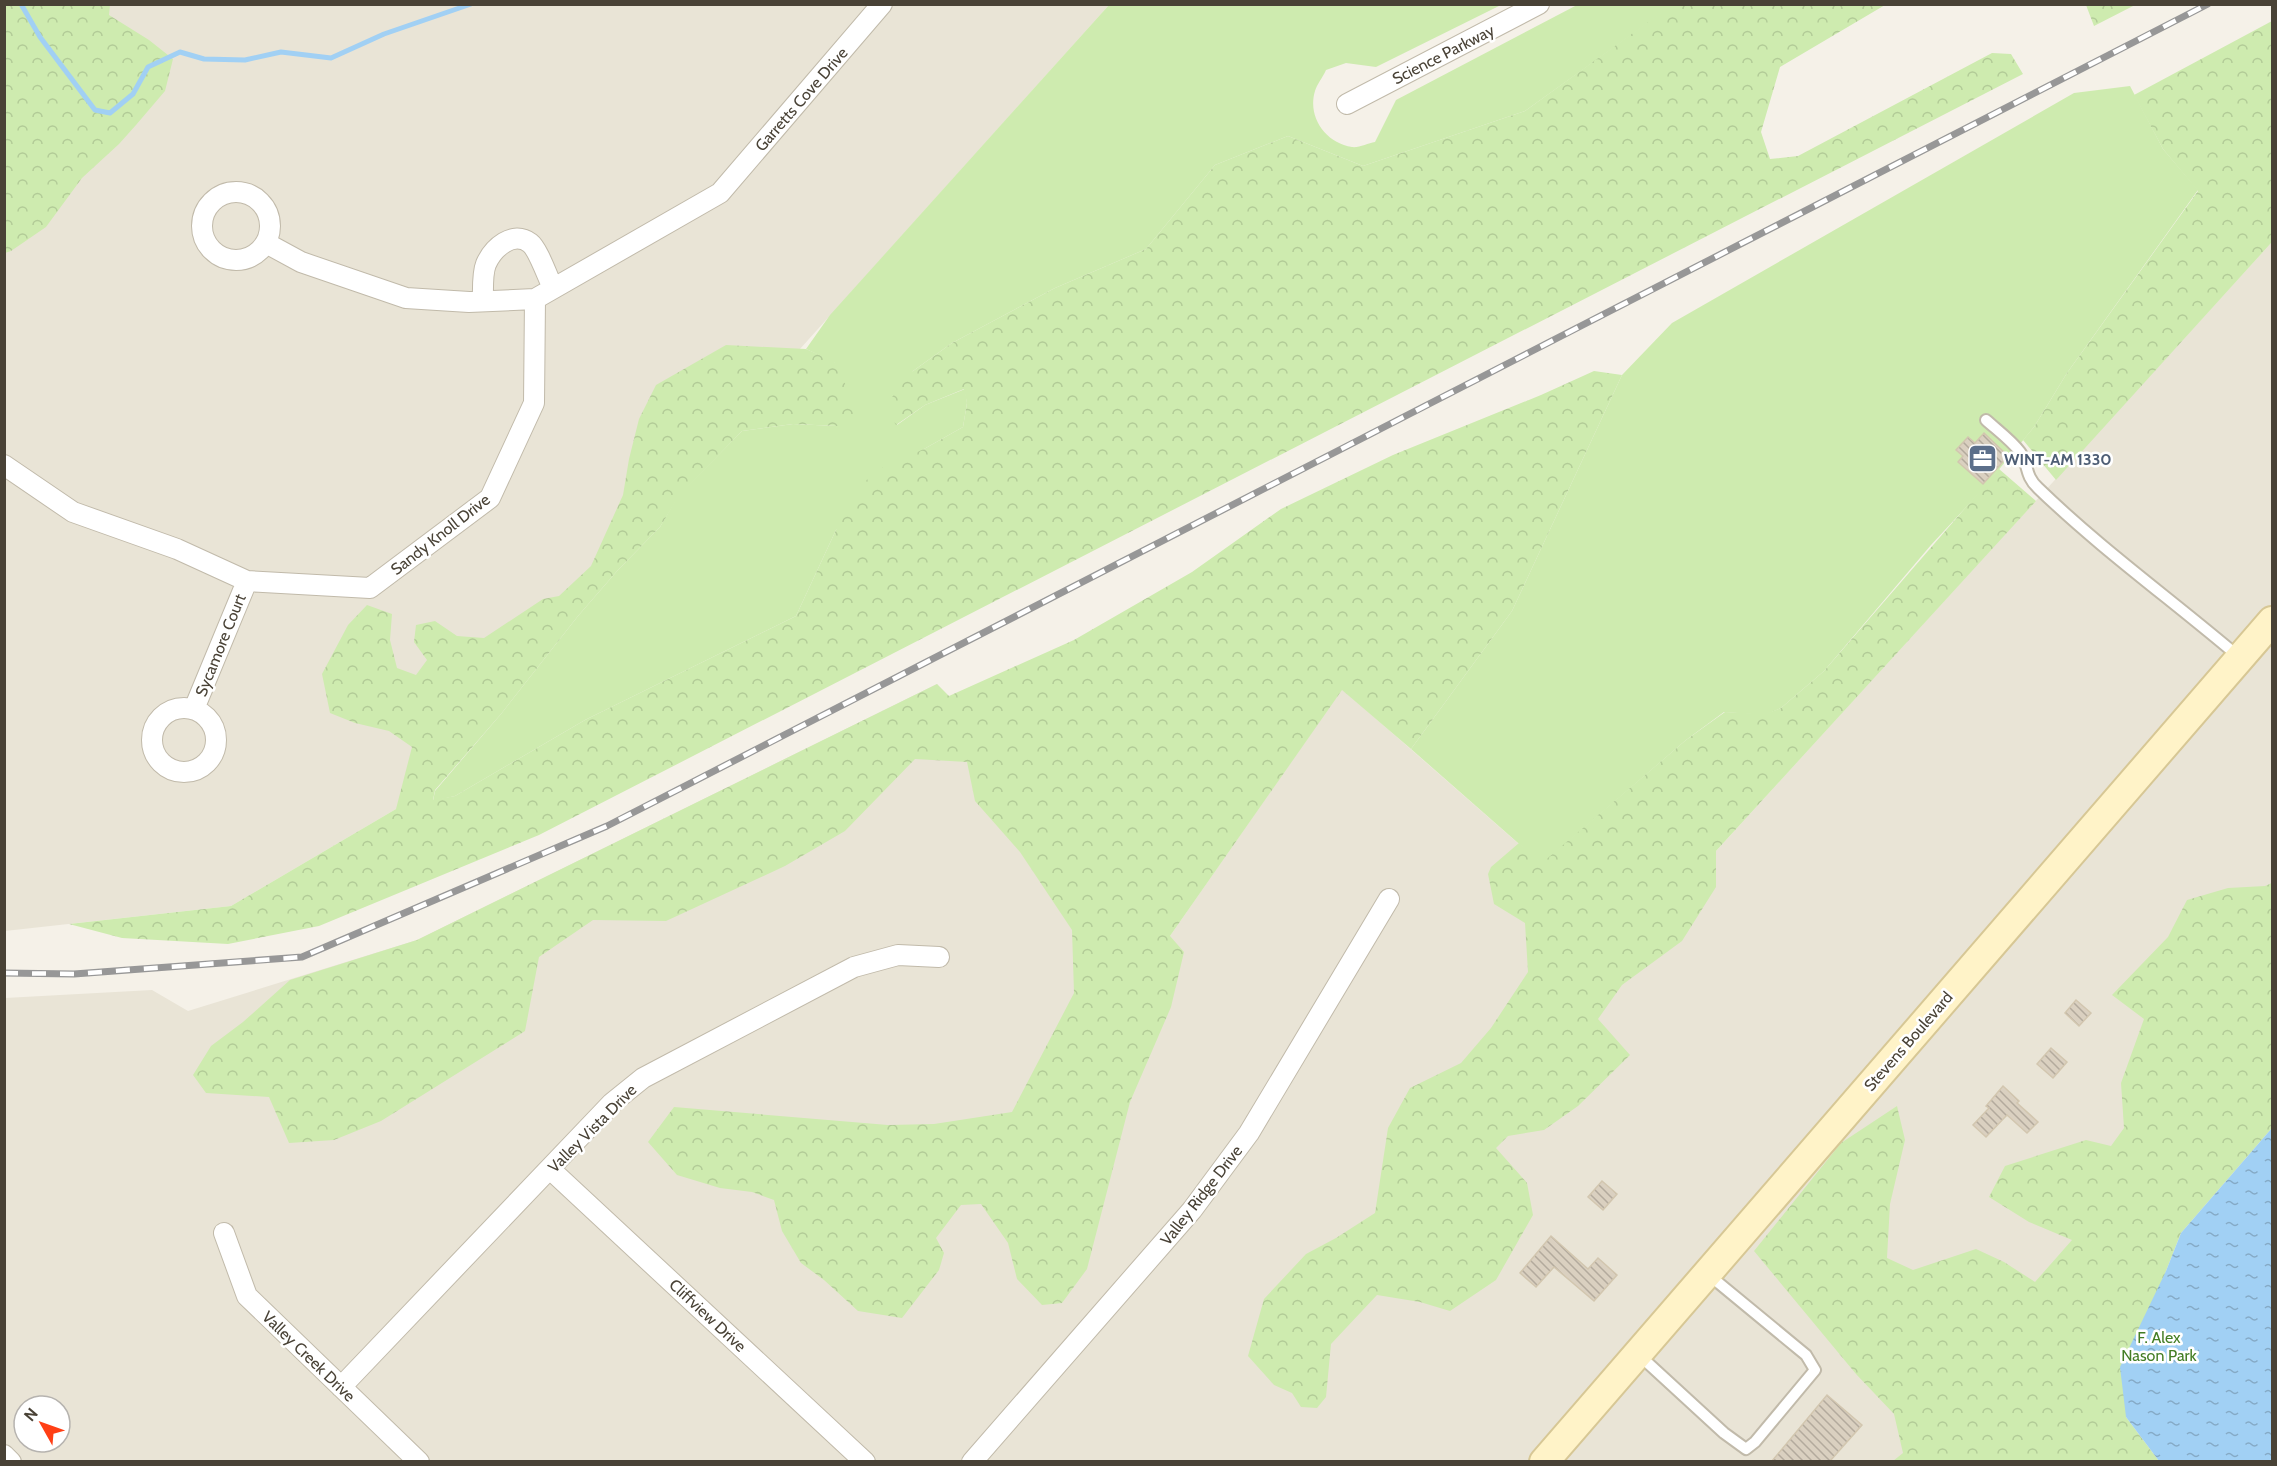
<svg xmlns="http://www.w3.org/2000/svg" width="2277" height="1466" font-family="Cabin,sans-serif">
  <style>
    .residential { fill: #e9e4d6; fill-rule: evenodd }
    .green { fill: #ceebaf }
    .forest { fill: url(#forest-crowns) }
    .water { fill: url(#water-ripples) }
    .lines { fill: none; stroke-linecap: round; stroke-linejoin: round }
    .stream { stroke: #a1d0f4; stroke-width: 5 }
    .building { fill: url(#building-back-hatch); stroke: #d2c6af; stroke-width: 1.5 }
    .lane-casing { stroke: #c1baaa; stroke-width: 14 }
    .street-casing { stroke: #c1baaa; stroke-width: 22 }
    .secondary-casing { stroke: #d7c795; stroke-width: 32 }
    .lane { stroke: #fff; stroke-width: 10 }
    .street { stroke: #fff; stroke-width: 20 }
    .secondary { stroke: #fff3c8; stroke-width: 28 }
    .rail-casing { stroke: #979797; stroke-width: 7 }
    .rail { stroke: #fff; stroke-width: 4.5; stroke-dasharray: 14; stroke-linecap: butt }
    .labels { text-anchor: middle; stroke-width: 5; stroke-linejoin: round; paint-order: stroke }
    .street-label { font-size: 16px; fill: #494236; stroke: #fff }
    .service-label { font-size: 16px; font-weight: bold; fill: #4e5e75; stroke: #fff; text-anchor: start }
    .park-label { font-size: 16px; fill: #447e25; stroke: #fff }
  </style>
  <defs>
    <pattern id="forest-crowns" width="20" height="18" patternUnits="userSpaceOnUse" patternTransform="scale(1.5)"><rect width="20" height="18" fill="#ceebaf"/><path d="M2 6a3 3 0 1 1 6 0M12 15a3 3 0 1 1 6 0" fill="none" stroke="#b2cb97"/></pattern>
    <pattern id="water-ripples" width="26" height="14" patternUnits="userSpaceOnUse" patternTransform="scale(1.5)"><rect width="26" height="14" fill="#a1d0f4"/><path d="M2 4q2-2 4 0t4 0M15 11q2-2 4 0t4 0" fill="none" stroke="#85aac6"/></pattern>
    <pattern id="building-back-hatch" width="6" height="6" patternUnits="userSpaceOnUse" patternTransform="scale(1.5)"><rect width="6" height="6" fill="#dad0c0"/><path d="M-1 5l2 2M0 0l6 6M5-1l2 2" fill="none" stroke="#b3aa9d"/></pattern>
  </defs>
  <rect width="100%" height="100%" fill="#f5f1e8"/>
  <!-- residential -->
  <path class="residential" d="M4 5H1109L782 369 396 809 231 906 5 931Z
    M2272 242V608L1533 1461 5 1462V998L152 990 188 1011 417 940 937 684 1170 936 1342 689 1632 943ZM24 1406H60V1442H24Z
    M2272 638V1034L1996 1461 1553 1462Z"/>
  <!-- green -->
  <path class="green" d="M1109 5H1501L1376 67 1346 63 1326 70C1323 77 1317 84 1315 91 1307 117 1326 143 1352 147 1359 148 1368 143 1375 142L1396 100 1577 5H1673L1525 111 1363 166 1288 136 1215 165 1146 249 1055 288 952 343 913 371 897 425 925 405 965 389 967 403 963 427 924 449 836 530 796 616 585 720 455 796 433 801 435 791 501 714 578 616 618 570 660 527 678 496 742 431 793 424 837 426 841 379 834 362 806 349 830 315Z
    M2130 86 2163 149 2198 190 2067 373 2034 427 1982 490 1931 545 1824 671 1781 708 1765 715 1724 712 1686 740 1542 864 1411 749 1512 611 1622 375 1672 323 2074 93Z"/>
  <!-- forest -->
  <path class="forest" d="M5 4 110 5 109 15 149 40 173 59 165 91 136 125 119 144 82 178 46 227 11 251 5 253Z
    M1673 4 1885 5 1780 67 1761 132 1770 159 1798 156 1992 53 2011 54 2023 74 539 835 319 926 228 944 122 938 69 924 231 906 396 809 412 747 389 731 355 723 330 713 322 674 348 625 367 605 392 614 390 640 397 668 416 675 427 660 414 642 416 625 435 621 457 636 484 638 543 599 559 596 591 566 623 495 629 459 639 419 656 385 726 345 806 349 834 361 854 402V420L837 426 793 424 742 431 679 496 660 527 618 570 578 616 501 714 435 790 433 800 455 796 585 720 796 616 836 530 871 473 924 449 963 427 967 403 964 389 925 405 896 425 884 407 913 371 952 343 1055 288 1146 249 1215 165 1288 136 1363 166 1525 111Z
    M2086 5H2135L2094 26Z
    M2272 21V242L2056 480 2023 440 2034 427 2067 373 2198 191 2163 149 2134 95Z
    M1594 371 1622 375 1512 611 1411 749 1342 690 1170 936 1184 952 1171 1007 1130 1102 1087 1269 1062 1303 1042 1305 1017 1279 1008 1243 981 1204 961 1205 936 1238 944 1253 939 1270 902 1318 858 1311 824 1280 801 1263 782 1231 774 1200 752 1192 720 1188 677 1175 648 1142 674 1107 888 1125 934 1124 1012 1112 1074 993 1072 930 1020 852 975 801 967 762 915 759 845 831 785 866 666 921 593 920 539 957 525 1031 381 1121 334 1140 289 1143 269 1097 206 1093 193 1075 211 1046 243 1022 290 980 417 940 937 684 949 696 1074 640 1192 572 1281 509 1393 455 1541 395Z
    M1999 469 2036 501 1716 851V887L1682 941 1622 985 1598 1019 1630 1055 1578 1106 1544 1130 1508 1136 1496 1148 1527 1183 1533 1215 1496 1280 1450 1311 1420 1302 1377 1295 1331 1344 1326 1397 1317 1408 1301 1407 1292 1393 1274 1385 1248 1356 1264 1299 1306 1254 1336 1238 1375 1213 1388 1128 1410 1088 1461 1063 1491 1028 1528 972 1525 923 1494 904 1488 874 1491 867 1519 843 1542 863 1686 740 1725 712 1765 714 1781 708 1824 671Z
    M2272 883V1128L2181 1233 2166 1271 2126 1417 2159 1461H1893L1903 1453 1894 1414 1856 1374 1754 1251 1841 1143 1897 1106 1905 1140 1890 1204 1887 1258 1913 1270 1976 1249 2004 1262 2035 1282 2072 1240 2029 1222 1989 1197 2005 1166 2086 1140 2111 1146 2124 1128 2121 1083 2144 1019 2112 995 2168 937 2187 900 2228 888 2265 886Z"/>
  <!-- water -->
  <path class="water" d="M2272 1128V1461H2159L2126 1417 2120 1367 2166 1271 2181 1233Z"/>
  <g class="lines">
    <!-- stream -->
    <path class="stream" d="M21 4 40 37 95 110 110 113 133 94 148 67 180 52 204 59 245 60 281 52 331 58 384 34 471 4"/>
  </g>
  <!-- building -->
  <path class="building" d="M1984 433 2008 456 1983 484 1958 462 1963 456 1956 450 1968 437 1975 443Z
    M2076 1000 2091 1013 2079 1026 2065 1013Z
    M2051 1048 2067 1062 2053 1078 2037 1064Z
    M2003 1086 2019 1101 2017 1103 2038 1122 2027 1133 2007 1115 1986 1137 1973 1125 1989 1108 1986 1106Z
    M1602 1181 1617 1194 1603 1210 1588 1197Z
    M1551 1236 1588 1269 1598 1258 1617 1275 1594 1301 1554 1267 1536 1287 1520 1273Z
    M1827 1395 1862 1425 1830 1461H1772Z"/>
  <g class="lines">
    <defs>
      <path id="lane" d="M1986 420C1997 430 2011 440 2020 452 2029 464 2024 475 2038 488 2101 549 2172 600 2239 657
        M1638 1354 1724 1433 1746 1449 1755 1442 1815 1370 1806 1355 1709 1275"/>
      <path id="street" d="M1347 104 1539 4
        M202 226a34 34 0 1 1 68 0a34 34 0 1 1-68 0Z
        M266 243 301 262 406 298 469 302 535 299
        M483 301C483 290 482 274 486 264 493 248 513 230 530 243 538 249 548 278 553 288
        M4 465 73 512 177 549 247 581 370 588 490 498 534 403 535 299 720 193 882 4
        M152 740a32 32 0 1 1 64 0a32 32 0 1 1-64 0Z
        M194 709 247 581
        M550 1169 865 1462
        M224 1233 247 1296 419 1462
        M341 1387 612 1103 643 1078 854 967 898 955 939 957
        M4 1455 11 1462
        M972 1462 1192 1210 1249 1133 1389 899"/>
      <path id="secondary" d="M1544 1462 2272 621"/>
    </defs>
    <!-- lane casing -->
    <use href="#lane" class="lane-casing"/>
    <!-- street casing -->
    <use href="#street" class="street-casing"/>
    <!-- secondary casing -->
    <use href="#secondary" class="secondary-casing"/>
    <!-- lane -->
    <use href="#lane" class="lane"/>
    <!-- street -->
    <use href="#street" class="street"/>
    <!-- secondary -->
    <use href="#secondary" class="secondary"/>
    <defs>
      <path id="rail" d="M4 973 74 974 302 957 607 826 2208 4"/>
    </defs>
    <!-- rail casing -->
    <use href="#rail" class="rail-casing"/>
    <!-- rail -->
    <use href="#rail" class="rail"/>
  </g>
  <!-- icons -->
  <defs>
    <symbol id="office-square" viewBox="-11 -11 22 22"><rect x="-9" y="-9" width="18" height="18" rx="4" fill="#5c6f8a" stroke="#fff"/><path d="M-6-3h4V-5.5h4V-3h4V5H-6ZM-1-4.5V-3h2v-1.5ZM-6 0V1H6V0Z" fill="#fff"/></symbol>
  </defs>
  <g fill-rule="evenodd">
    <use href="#office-square" x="1966" y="442" width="33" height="33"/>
  </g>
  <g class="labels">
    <!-- street labels -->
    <g class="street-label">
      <text transform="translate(1443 54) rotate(-27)" y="6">Science Parkway</text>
      <text transform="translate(801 99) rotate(-49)" y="6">Garretts Cove Drive</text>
      <text transform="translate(440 534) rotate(-38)" y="6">Sandy Knoll Drive</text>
      <text transform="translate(220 645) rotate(-68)" y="6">Sycamore Court</text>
      <text transform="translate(1908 1041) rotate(-49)" y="6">Stevens Boulevard</text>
      <text transform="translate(592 1128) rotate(-45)" y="6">Valley Vista Drive</text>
      <text transform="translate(1201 1195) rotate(-52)" y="6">Valley Ridge Drive</text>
      <text transform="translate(708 1315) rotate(43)" y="6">Cliffview Drive</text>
      <text transform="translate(309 1356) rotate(44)" y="6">Valley Creek Drive</text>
    </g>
    <!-- service labels -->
    <g class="service-label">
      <text x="2004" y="465">WINT-AM 1330</text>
    </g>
    <!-- park labels -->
    <g class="park-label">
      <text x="2159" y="1343">F. Alex<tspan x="2159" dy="18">Nason Park</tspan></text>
    </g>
  </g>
  <!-- border -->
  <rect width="2277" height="1466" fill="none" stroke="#494236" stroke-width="12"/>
  <!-- north arrow -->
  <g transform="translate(42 1424) rotate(310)"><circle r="28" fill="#ffffff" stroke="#b6b3af" stroke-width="1.5"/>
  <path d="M0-4.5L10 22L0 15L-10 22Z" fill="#ff3f15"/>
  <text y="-9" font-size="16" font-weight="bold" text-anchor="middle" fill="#494236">N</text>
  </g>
</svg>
